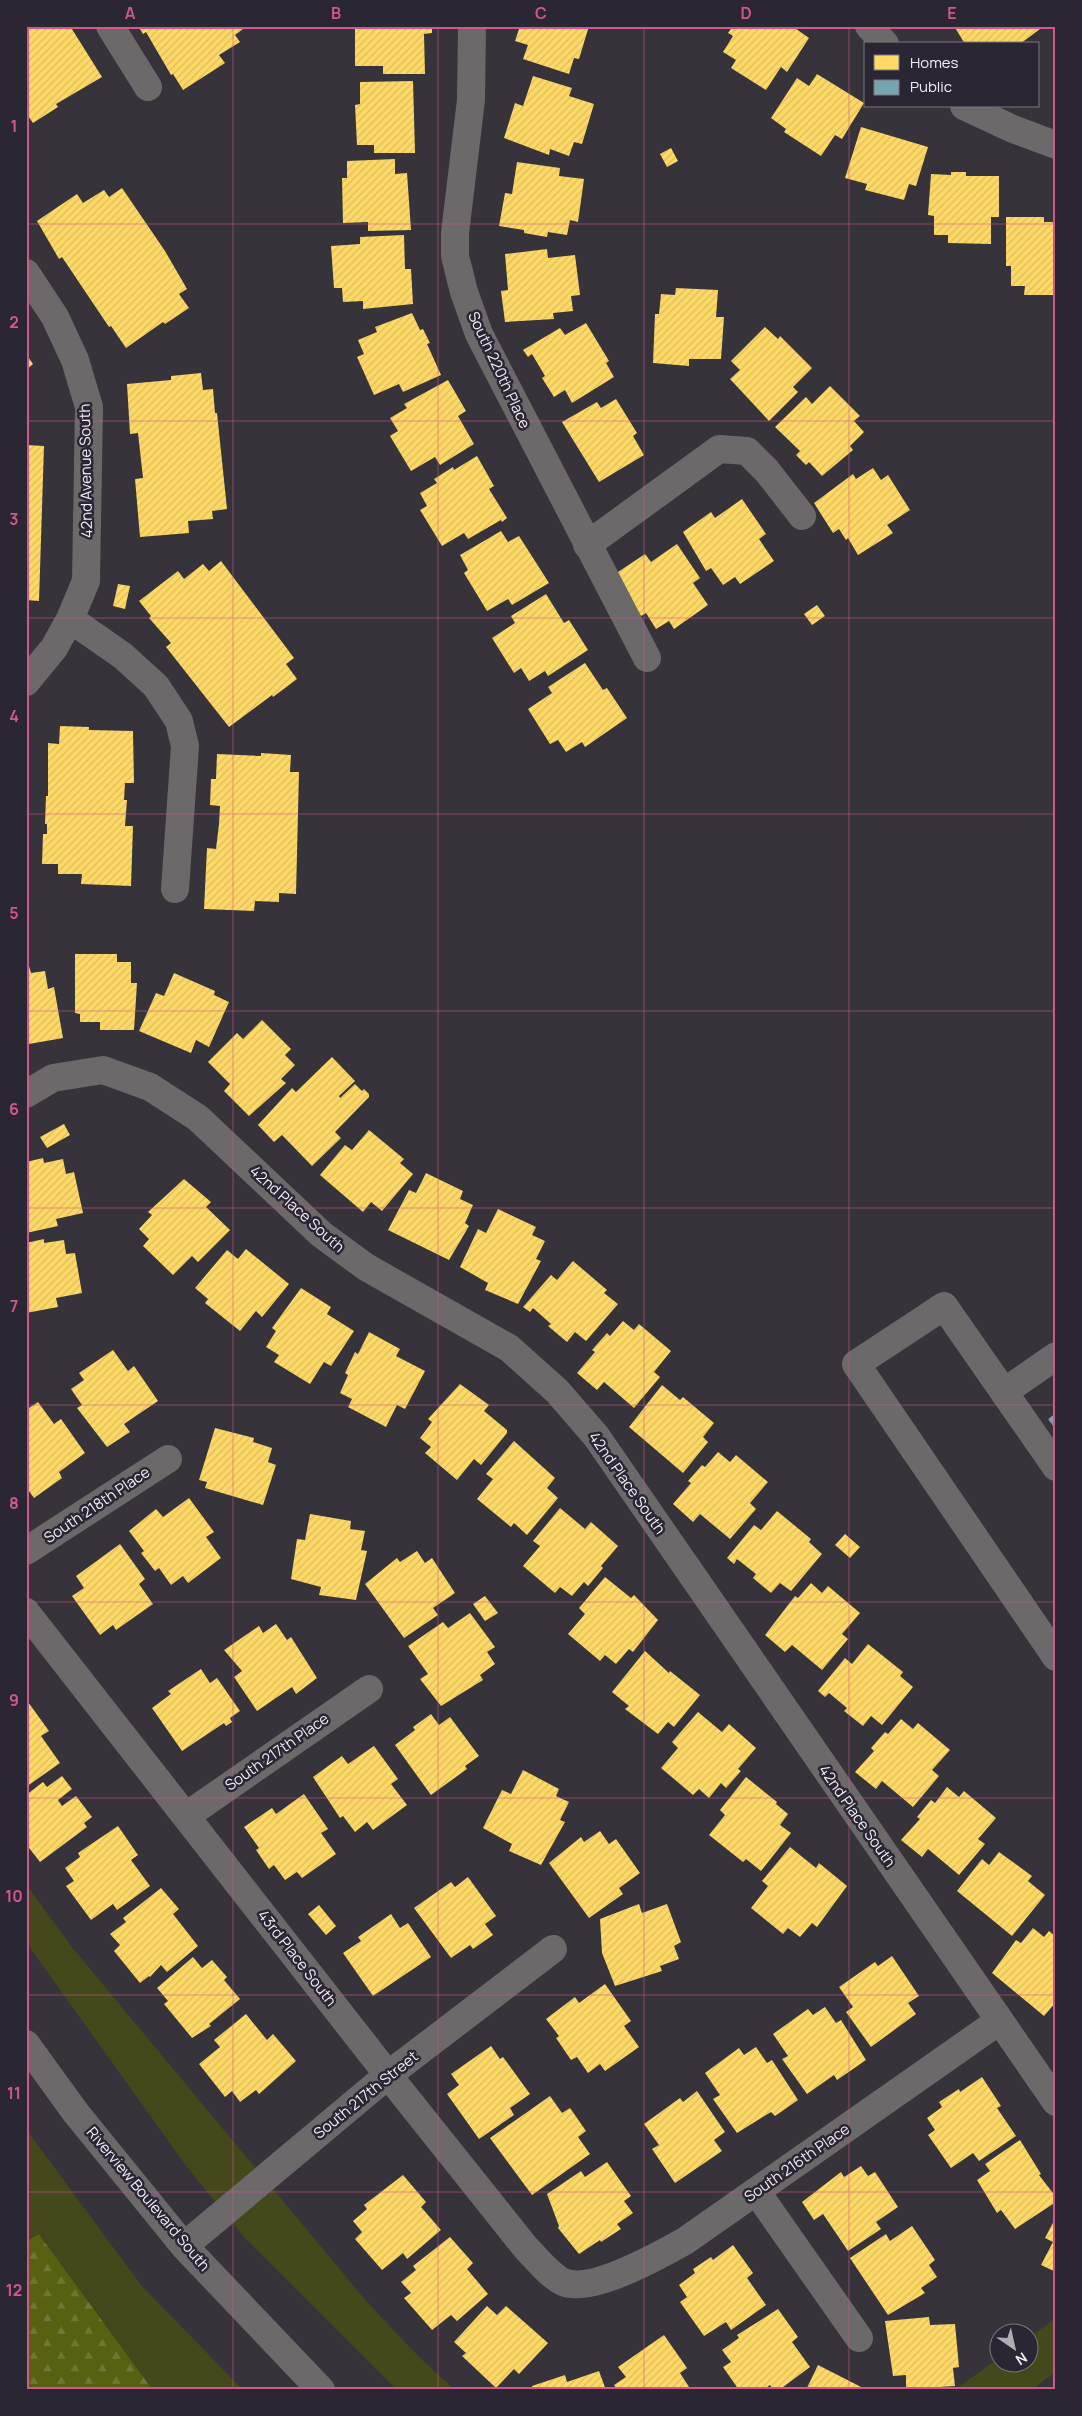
<svg xmlns="http://www.w3.org/2000/svg" width="1082" height="2416" font-family="Manrope,sans-serif">
  <style>
    .forest { fill: url(#forest-firs) }
    .park { fill: #44491c }
    .homes { fill: url(#homes-hatch) }
    .public { fill: url(#public-hatch) }
    .lines { fill: none; stroke-linecap: round; stroke-linejoin: round }
    .minor { stroke: #6b696a; stroke-width: 28 }
    .grid { fill: none; stroke: #d0588a; stroke-width: 1; stroke-opacity: 0.55 }
    .labels { text-anchor: middle; stroke-width: 5; stroke-linejoin: round; paint-order: stroke }
    .street-label { font-size: 15px; fill: #f2eff7; stroke: #2b2633 }
    .neatline { fill: none; stroke: #d0588a; stroke-width: 2 }
    .grid-label { font-size: 16px; text-anchor: middle; font-weight: bold; fill: #d0588a }
  </style>
  <defs>
    <pattern id="forest-firs" width="22" height="20" patternUnits="userSpaceOnUse" patternTransform="scale(1.25)"><rect width="22" height="20" fill="#586012"/><path d="M5 1l3.5 6h-7zM16 11l3.5 6h-7z" fill="#707735"/></pattern>
    <pattern id="homes-hatch" width="6" height="6" patternUnits="userSpaceOnUse" patternTransform="scale(1.25)"><rect width="6" height="6" fill="#ffd966"/><path d="M-1 1l2-2M0 6l6-6M5 7l2-2" fill="none" stroke="#dbbc60"/></pattern>
    <pattern id="public-hatch" width="6" height="6" patternUnits="userSpaceOnUse" patternTransform="scale(1.25)"><rect width="6" height="6" fill="#76a5af"/><path d="M-1 1l2-2M0 6l6-6M5 7l2-2" fill="none" stroke="#688991"/></pattern>
  </defs>
  <rect width="100%" height="100%" fill="#36333a"/>
  <!-- forest -->
  <path class="forest" d="M26 2223 39 2234 153 2390H26Z"/>
  <!-- park -->
  <path class="park" d="M26 1884 71 1946 367 2302 419 2357 455 2390H397L244 2237 187 2167 26 1942Z
    M26 2129 141 2285 243 2390H153L39 2234 26 2242Z
    M1056 2318V2372L1031 2390H954L999 2358 1000 2364H1030V2337Z"/>
  <!-- homes -->
  <path class="homes" d="M26 26H70L102 77 56 104 58 107 33 123 26 113Z
    M138 26H247L235 35 240 42 219 55 225 63 183 90 173 74 171 75 146 32 143 34Z
    M355 26H432V33L424 34 425 74H383V66H355Z
    M520 26H589L579 59 574 58 569 74 523 59 528 45 515 41Z
    M733 26H792L809 38 787 72 781 67 766 90 731 68 736 60 723 52 733 36 728 33Z
    M954 26H1038L1040 29 1020 44H965Z
    M817 74 864 103 842 139 835 135 821 156 784 132 786 129 771 118 797 78 809 86Z
    M533 76 572 88 569 96 594 104 582 144 574 142 569 156 550 149 549 155 504 138 515 103 523 106Z
    M413 81 415 153H374V145H357L355 105 360 104V82Z
    M861 127 928 147 916 186 909 184 904 200 865 190 867 184 845 178Z
    M671 148 678 161 667 167 660 154Z
    M395 159V174L407 173 411 230 368 231V222L343 223 342 178H347V161Z
    M517 162 560 168 559 176 584 179 578 222 570 220 567 235 548 232 547 237 524 233V230L499 226 505 193 512 194Z
    M951 172H966V176H999V217H991V244L948 243V235H934V216L928 215 931 174 951 175Z
    M122 188 165 251 187 289 179 294 189 308 165 324 163 322 126 348 111 326 109 327 62 257 59 259 37 221 77 194 83 203 104 190 109 197Z
    M1006 217H1044V222H1056V295H1024L1025 286H1011V266H1006Z
    M404 235 405 269H411L413 304 363 309V301L343 302 342 288H334L331 246 360 244V237Z
    M547 249 548 258 575 255 580 295 571 296 573 311 553 313 554 319 505 322 501 291 508 290 505 254Z
    M676 288 718 290 716 317H724L721 359H689V366L653 363 655 314H659L661 294 675 295Z
    M412 313 420 330 423 329 430 343 427 344 441 375 403 392 399 384 374 395 357 357 364 354 358 340 377 332 375 327Z
    M586 323 609 361 606 363 614 377 572 403 565 390 554 397 542 378 545 376 532 354 528 357 523 350 560 328 565 335Z
    M765 327 778 339 780 336 812 368 793 387 798 392 769 421 730 379 740 370 731 361Z
    M26 354 33 364 26 370Z
    M201 373 203 390 213 389 215 413H217L227 509 212 511 213 519 188 521 189 533 140 537 135 479 143 478 138 433 130 434 127 384 171 380V376Z
    M448 380 466 411 458 416 474 444 440 465 435 457 411 471 390 436 398 431 390 418 407 408 404 404Z
    M830 386 860 416 854 421 864 432 850 446 853 450 822 476 809 462 806 465 796 455 800 451 775 427 806 397 812 404Z
    M616 399 637 433 633 436 644 455 599 482 562 422 597 402 601 408Z
    M26 445 44 446 39 601 26 600Z
    M477 456 494 486 489 489 507 518 502 522 501 520 468 539 464 533 442 546 420 510 427 506 420 493 437 483 434 479 453 467 454 470Z
    M873 468 881 480 888 475 910 510 887 525 893 533 858 555 848 538 846 540 839 529 833 533 814 503 853 474 856 479Z
    M742 499 766 534 759 539 774 561 740 584 735 577 723 585 711 568 706 571 683 532 711 512 715 518Z
    M501 531 508 542 519 536 549 583 512 605 508 599 487 611 464 573 468 570 460 555Z
    M677 544 700 578 693 583 708 605 674 629 669 621 656 629 646 613 641 616 615 574 645 554 651 562Z
    M221 561 294 658 286 664 297 679 273 697 272 695 229 727 166 647 171 643 149 618 151 616 139 601 178 571 184 579 203 564 209 571Z
    M118 584 130 586 125 609 113 606Z
    M546 594 564 623 569 620 588 650 548 676 545 671 529 681 521 668 514 673 492 638 515 623 511 616Z
    M817 605 825 616 812 625 804 614Z
    M585 663 603 690 607 688 627 718 585 747 582 742 566 752 558 740 550 744 528 709 552 693 548 687Z
    M60 726 89 727V730L133 731 134 783H125L124 800H127L125 826H133L131 886 81 884 82 874H58V864H42L43 834H47V824H45L46 796H48V743L59 744Z
    M261 753 291 755 290 772H299L296 894 279 893V902L255 901 254 911 204 909 207 848 216 849 219 824 220 806 210 805 211 779H216L217 754 261 756Z
    M75 954H117V962H131V983H137L134 1030H100V1022H80V1014L75 1013Z
    M29 966 31 973 45 971 48 989 54 987 63 1038 29 1044 26 1036V967Z
    M174 973 215 991 214 995 229 1002 209 1047 196 1040 191 1053 139 1031 156 993 164 996Z
    M262 1020 291 1049 285 1055 295 1065 281 1079 286 1083 249 1116 224 1091 230 1084 208 1062 237 1033 243 1039Z
    M332 1057 355 1081 339 1096 340 1098 355 1084 362 1091 364 1089 369 1094V1097L335 1132 341 1138 312 1166 282 1135 274 1142 258 1125 292 1088 296 1092Z
    M64 1124 70 1135 47 1148 40 1137Z
    M369 1130 404 1159 400 1163 413 1174 382 1211 371 1202 363 1212 320 1175 345 1145 352 1150Z
    M43 1158 44 1163 63 1159 66 1174 74 1172 83 1213 56 1219 58 1226 26 1233V1162Z
    M426 1173 463 1191 460 1199 473 1205 465 1223 469 1226 449 1260 388 1230 409 1190 416 1193Z
    M184 1179 211 1202 206 1207 230 1230 198 1262 192 1256 173 1275 143 1246 149 1239 139 1229 152 1215 148 1212Z
    M498 1209 536 1227 532 1235 545 1241 536 1259 541 1261 518 1304 485 1290 488 1283 460 1267 478 1229 486 1233Z
    M44 1239V1243L64 1240 66 1254 75 1253 82 1293 56 1298 58 1307 26 1313V1243Z
    M246 1249 289 1284 262 1317 256 1311 240 1331 205 1303 208 1299 195 1288 227 1250 238 1259Z
    M573 1261 607 1290 604 1293 618 1304 586 1341 575 1332 567 1342 548 1326 551 1324 533 1308 530 1312 523 1307 551 1275 557 1280Z
    M301 1288 331 1307 327 1314 354 1331 331 1366 324 1362 310 1384 274 1362 279 1355 266 1347 276 1331 272 1328Z
    M623 1321 634 1330 639 1324 671 1351 654 1372 660 1377 634 1408 604 1382 597 1390 577 1373 595 1352 592 1350 607 1333 610 1336Z
    M369 1332 400 1349 396 1356 425 1371 405 1409 397 1405 386 1427 348 1407 352 1399 340 1393 348 1375 345 1373 355 1352 358 1354Z
    M113 1350 128 1371 134 1366 158 1401 124 1424 130 1432 107 1447 77 1408 82 1405 71 1389 84 1380 79 1373Z
    M460 1384 489 1405 484 1411 507 1430V1433L481 1465 474 1459 457 1480 425 1453 431 1447 420 1438 432 1422 428 1419Z
    M662 1385 680 1400 683 1397 714 1423 703 1437 708 1442 683 1473 629 1427Z
    M38 1402 54 1424 61 1419 85 1453 59 1472 62 1478 34 1498 26 1487V1410Z
    M215 1428 254 1438 253 1442 272 1448 268 1462 276 1465 263 1505 205 1488 207 1482 199 1480Z
    M514 1441 555 1478 547 1488 558 1498 527 1535 514 1523 511 1527 477 1499 493 1479 486 1474Z
    M718 1452 730 1462 736 1455 768 1482 750 1503 756 1509 730 1539 700 1514 693 1522 673 1504 691 1483 688 1481 702 1465 705 1467Z
    M189 1498 214 1532 206 1537 221 1558 188 1583 183 1576 171 1585 159 1568 155 1571 141 1553 144 1551 129 1531 156 1509 163 1517Z
    M560 1508 585 1529 591 1522 618 1546 601 1566 603 1568 588 1586 584 1582 572 1596 560 1587 555 1593 523 1566 540 1546 533 1541Z
    M777 1511 811 1539 809 1542 822 1554 791 1591 780 1583 771 1593 753 1578 756 1574 737 1559 734 1564 727 1558 754 1525 761 1530Z
    M310 1514 351 1521 350 1529 365 1531 361 1550 367 1551 356 1600 319 1595 321 1587 291 1579 297 1539 305 1540Z
    M845 1534 860 1547 850 1558 835 1545Z
    M120 1544 145 1579 139 1584 153 1604 116 1630 113 1625 100 1635 72 1596 84 1588 76 1576Z
    M417 1551 425 1563 432 1558 455 1593 433 1608 438 1615 404 1638 365 1584 397 1558 400 1562Z
    M605 1577 631 1598 634 1595 658 1620 633 1652 629 1649 616 1664 605 1655 600 1661 568 1634 585 1614 579 1608Z
    M811 1583 822 1593 828 1586 860 1613 842 1634 848 1639 822 1670 792 1645 785 1652 765 1635 795 1596 798 1598Z
    M485 1596 498 1613 485 1621 473 1604Z
    M470 1613 495 1647 487 1652 495 1664 480 1675 483 1680 441 1706 420 1679 428 1674 408 1646 443 1622 448 1628Z
    M276 1624 287 1640 291 1637 317 1678 296 1694 292 1687 257 1711 234 1677 242 1671 224 1650 259 1626 263 1633Z
    M868 1644 903 1672 900 1676 913 1687 882 1725 871 1716 863 1726 844 1711 847 1708 829 1693 825 1697 818 1691 845 1658 852 1664Z
    M645 1651 669 1673 670 1671 700 1695 674 1727 668 1722 658 1734 625 1709 629 1706 612 1692Z
    M201 1669 210 1683 217 1678 240 1711 230 1718 232 1722 226 1726 224 1723 182 1751 152 1708 171 1694 168 1691Z
    M28 1702 49 1731 41 1736 60 1763 26 1787Z
    M698 1712 722 1732 729 1724 756 1748 738 1769 741 1771 726 1788 721 1783 709 1798 699 1789 693 1795 661 1768 678 1748 672 1742Z
    M431 1714 439 1725 450 1717 479 1756 465 1766 467 1769 431 1795 395 1745 415 1730 413 1727Z
    M901 1719 913 1729 918 1723 950 1750 932 1770 939 1776 913 1807 882 1781 876 1789 855 1772 874 1751 871 1748 885 1732 888 1734Z
    M374 1746 398 1779 391 1784 407 1805 373 1830 367 1822 355 1832 343 1816 340 1818 313 1777 342 1756 348 1764Z
    M523 1770 559 1789 556 1796 569 1802 560 1820 565 1822 541 1865 509 1851 512 1844 483 1828 502 1790 511 1794Z
    M62 1776 72 1789 58 1800 62 1806 76 1796 92 1817 84 1823 87 1827 40 1862 26 1844V1801L29 1799 26 1795 43 1782 47 1787Z
    M746 1777 777 1802 776 1804 788 1814 780 1825 791 1833 761 1871 746 1859 743 1862 709 1835 725 1815 720 1810Z
    M947 1787 959 1797 964 1791 996 1818 978 1839 985 1844 959 1875 928 1849 922 1857 901 1840 920 1819 917 1817 931 1800 935 1803Z
    M304 1794 328 1829 321 1833 336 1854 302 1878 297 1872 285 1880 274 1865 269 1869 256 1850 259 1848 244 1827 272 1808 276 1814Z
    M118 1826 138 1855 131 1860 150 1886 117 1910 113 1904 91 1920 66 1886 74 1881 65 1868 80 1857 78 1853Z
    M600 1831 609 1844 616 1839 640 1873 619 1888 623 1894 589 1918 549 1863 581 1837 584 1842Z
    M790 1847 816 1868 819 1863 847 1886 817 1927 812 1923 800 1937 788 1928 783 1934 751 1908 768 1886 762 1881Z
    M999 1852 1032 1876 1028 1881 1045 1895 1012 1936 957 1891 982 1859 989 1865Z
    M468 1877 496 1916 485 1924 493 1935 473 1949 470 1945 451 1958 414 1908 451 1882 455 1887Z
    M161 1888 179 1909 173 1914 198 1946 167 1972 161 1965 150 1977 149 1976 140 1983 114 1951 120 1945 110 1934 126 1922 123 1918Z
    M639 1904 642 1913 667 1904 681 1942 674 1946 679 1959 660 1966 662 1971 615 1986 602 1953 600 1919Z
    M319 1905 336 1926 326 1935 308 1914Z
    M391 1914 400 1928 408 1923 431 1957 373 1996 343 1953 361 1941 358 1937Z
    M1033 1928 1044 1937 1049 1931 1056 1937V2002L1044 2016 992 1973 1016 1940 1021 1943Z
    M892 1956 919 1996 908 2003 916 2014 871 2047 846 2012 853 2007 839 1987 875 1962 878 1966Z
    M193 1957 202 1968 212 1960 227 1977 224 1980 240 1999 209 2024 211 2026 192 2038 164 2004 168 2001 157 1988Z
    M605 1984 631 2021 624 2026 639 2047 605 2071 600 2064 588 2073 577 2057 571 2060 556 2038 559 2036 546 2019 575 1997 579 2003Z
    M825 2007 836 2023 841 2020 866 2060 837 2080 834 2075 807 2094 782 2059 788 2056 773 2034 808 2009 813 2015Z
    M246 2014 267 2040 273 2034 296 2061 259 2094 256 2090 240 2102 232 2091 225 2097 199 2064 220 2047 214 2040Z
    M491 2046 500 2059 503 2057 530 2094 510 2108 514 2115 479 2139 447 2094 459 2085 451 2074Z
    M756 2047 767 2063 772 2060 798 2100 775 2116 771 2112 737 2133 713 2099 720 2095 705 2073 739 2048 744 2055Z
    M982 2077 1001 2106 997 2108 1016 2136 979 2161 973 2153 951 2168 928 2135 935 2130 927 2118 942 2107 939 2102 959 2089 960 2092Z
    M697 2091 725 2132 714 2140 722 2151 675 2183 652 2149 659 2145 644 2124 680 2098 683 2102Z
    M550 2096 562 2113 570 2108 586 2131 578 2137 590 2154 532 2195 490 2138Z
    M1020 2140 1041 2174 1039 2175 1056 2197V2202L1015 2229 1001 2210 997 2213 977 2180 990 2171 985 2164Z
    M607 2162 631 2196 624 2201 633 2213 617 2224 621 2229 601 2242 600 2240 579 2254 558 2228 559 2226 547 2194 581 2171 585 2177Z
    M861 2166 868 2176 875 2172 898 2207 876 2222 881 2229 848 2251 823 2214 814 2220 802 2202 841 2172 844 2177Z
    M403 2175 426 2202 421 2207 441 2230 407 2259 403 2253 382 2270 355 2239 362 2232 353 2221 367 2209 364 2205Z
    M1056 2217V2272L1041 2265 1053 2242 1045 2238Z
    M912 2226 935 2260 929 2265 937 2277 921 2288 925 2293 888 2315 850 2258 886 2234 890 2241Z
    M450 2237 473 2263 467 2269 488 2294 457 2321 451 2315 432 2330 404 2298 411 2293 401 2282 416 2270 413 2266Z
    M733 2245 753 2273 747 2278 766 2305 731 2330 726 2322 704 2336 680 2302 687 2297 679 2285 695 2273 693 2269 711 2257 713 2260Z
    M487 2306 497 2315 506 2306 548 2343 519 2374 514 2369 496 2388 462 2356 466 2353 454 2342Z
    M778 2309 798 2337 792 2342 810 2367 779 2390H773L770 2385 763 2390H739L723 2367 731 2362 722 2350 739 2338 737 2335Z
    M929 2317 930 2325 955 2324 959 2367 953 2368 955 2386 906 2389V2375L893 2376 885 2321Z
    M664 2335 687 2368 680 2373 691 2390H617L614 2385 626 2377 618 2367Z
    M818 2365 867 2390H806Z
    M599 2371 606 2390H533L532 2386 565 2375 567 2382Z"/>
  <!-- public -->
  <path class="public" d="M1056 1413V1430L1048 1419Z"/>
  <g class="lines">
    <!-- minor -->
    <path class="minor" d="M110 26 148 87
      M472 26 471 100 455 233V256L464 292 479 334 647 658
      M869 26 885 44
      M964 106 1013 129 1056 145
      M26 273 55 317 75 360 89 407 86 581 70 619 54 648 26 682
      M587 545 719 449 747 451 767 471 802 516
      M70 619 123 656 156 686 179 721 185 746 175 889
      M26 1094 53 1078 103 1070 150 1087 198 1118 321 1234 366 1267 509 1348 557 1391 596 1436 1056 2102
      M1004 1392 1056 1356
      M1056 1467 944 1306 856 1364 1056 1657
      M26 1551 168 1459
      M26 1612 388 2075 526 2248C537 2259 549 2275 563 2282 592 2294 660 2255 685 2241L999 2021
      M186 1816 369 1689
      M26 2044 76 2113 184 2246 321 2390
      M756 2191 859 2338
      M184 2246 388 2075 553 1949"/>
  </g>
  <!-- grid -->
  <path class="grid" d="M233 26V2390M438 26V2390M644 26V2390M849 26V2390M26 224H1056M26 421H1056M26 618H1056M26 814H1056M26 1011H1056M26 1208H1056M26 1405H1056M26 1602H1056M26 1798H1056M26 1995H1056M26 2192H1056"/>
  <g class="labels">
    <!-- street labels -->
    <g class="street-label">
      <text transform="translate(499 370) rotate(65)" y="5">South 220th Place</text>
      <text transform="translate(86 471) rotate(-91)" y="5">42nd Avenue South</text>
      <text transform="translate(297 1209) rotate(42)" y="5">42nd Place South</text>
      <text transform="translate(627 1483) rotate(55)" y="5">42nd Place South</text>
      <text transform="translate(97 1505) rotate(-34)" y="5">South 218th Place</text>
      <text transform="translate(277 1752) rotate(-35)" y="5">South 217th Place</text>
      <text transform="translate(857 1816) rotate(55)" y="5">42nd Place South</text>
      <text transform="translate(297 1958) rotate(52)" y="5">43rd Place South</text>
      <text transform="translate(366 2095) rotate(-39)" y="5">South 217th Street</text>
      <text transform="translate(797 2163) rotate(-35)" y="5">South 216th Place</text>
      <text transform="translate(148 2199) rotate(50)" y="5">Riverview Boulevard South</text>
    </g>
  </g>
  <!-- border -->
  <rect width="1082" height="2416" fill="none" stroke="#2b2633" stroke-width="55"/>
  <!-- legend -->
  <rect x="864" y="42" width="175" height="65" fill="#2b2633" stroke="#7b7681"/>
  <rect x="874" y="55" width="25" height="15" fill="#ffd966" stroke="#7b7681"/>
  <text x="910" y="68" font-size="15" fill="#f2eff7">Homes</text>
  <rect x="874" y="80" width="25" height="15" fill="#76a5af" stroke="#7b7681"/>
  <text x="910" y="92" font-size="15" fill="#f2eff7">Public</text>
  <!-- north arrow -->
  <g transform="translate(1014 2348) rotate(146)"><circle r="24" fill="#2b2633" stroke="#7b7681"/>
  <path d="M0-4L9 19L0 12L-9 19Z" fill="#b0adb5"/>
  <text y="-8" font-size="14" font-weight="bold" text-anchor="middle" fill="#f2eff7">N</text>
  </g>
  <rect x="28" y="28" width="1026" height="2360" class="neatline"/>
  <g class="grid-label">
    <text x="130" y="19">A</text>
    <text x="336" y="19">B</text>
    <text x="541" y="19">C</text>
    <text x="746" y="19">D</text>
    <text x="952" y="19">E</text>
    <text x="14" y="132">1</text>
    <text x="14" y="328">2</text>
    <text x="14" y="525">3</text>
    <text x="14" y="722">4</text>
    <text x="14" y="919">5</text>
    <text x="14" y="1115">6</text>
    <text x="14" y="1312">7</text>
    <text x="14" y="1509">8</text>
    <text x="14" y="1706">9</text>
    <text x="14" y="1902">10</text>
    <text x="14" y="2099">11</text>
    <text x="14" y="2296">12</text>
  </g>
</svg>
